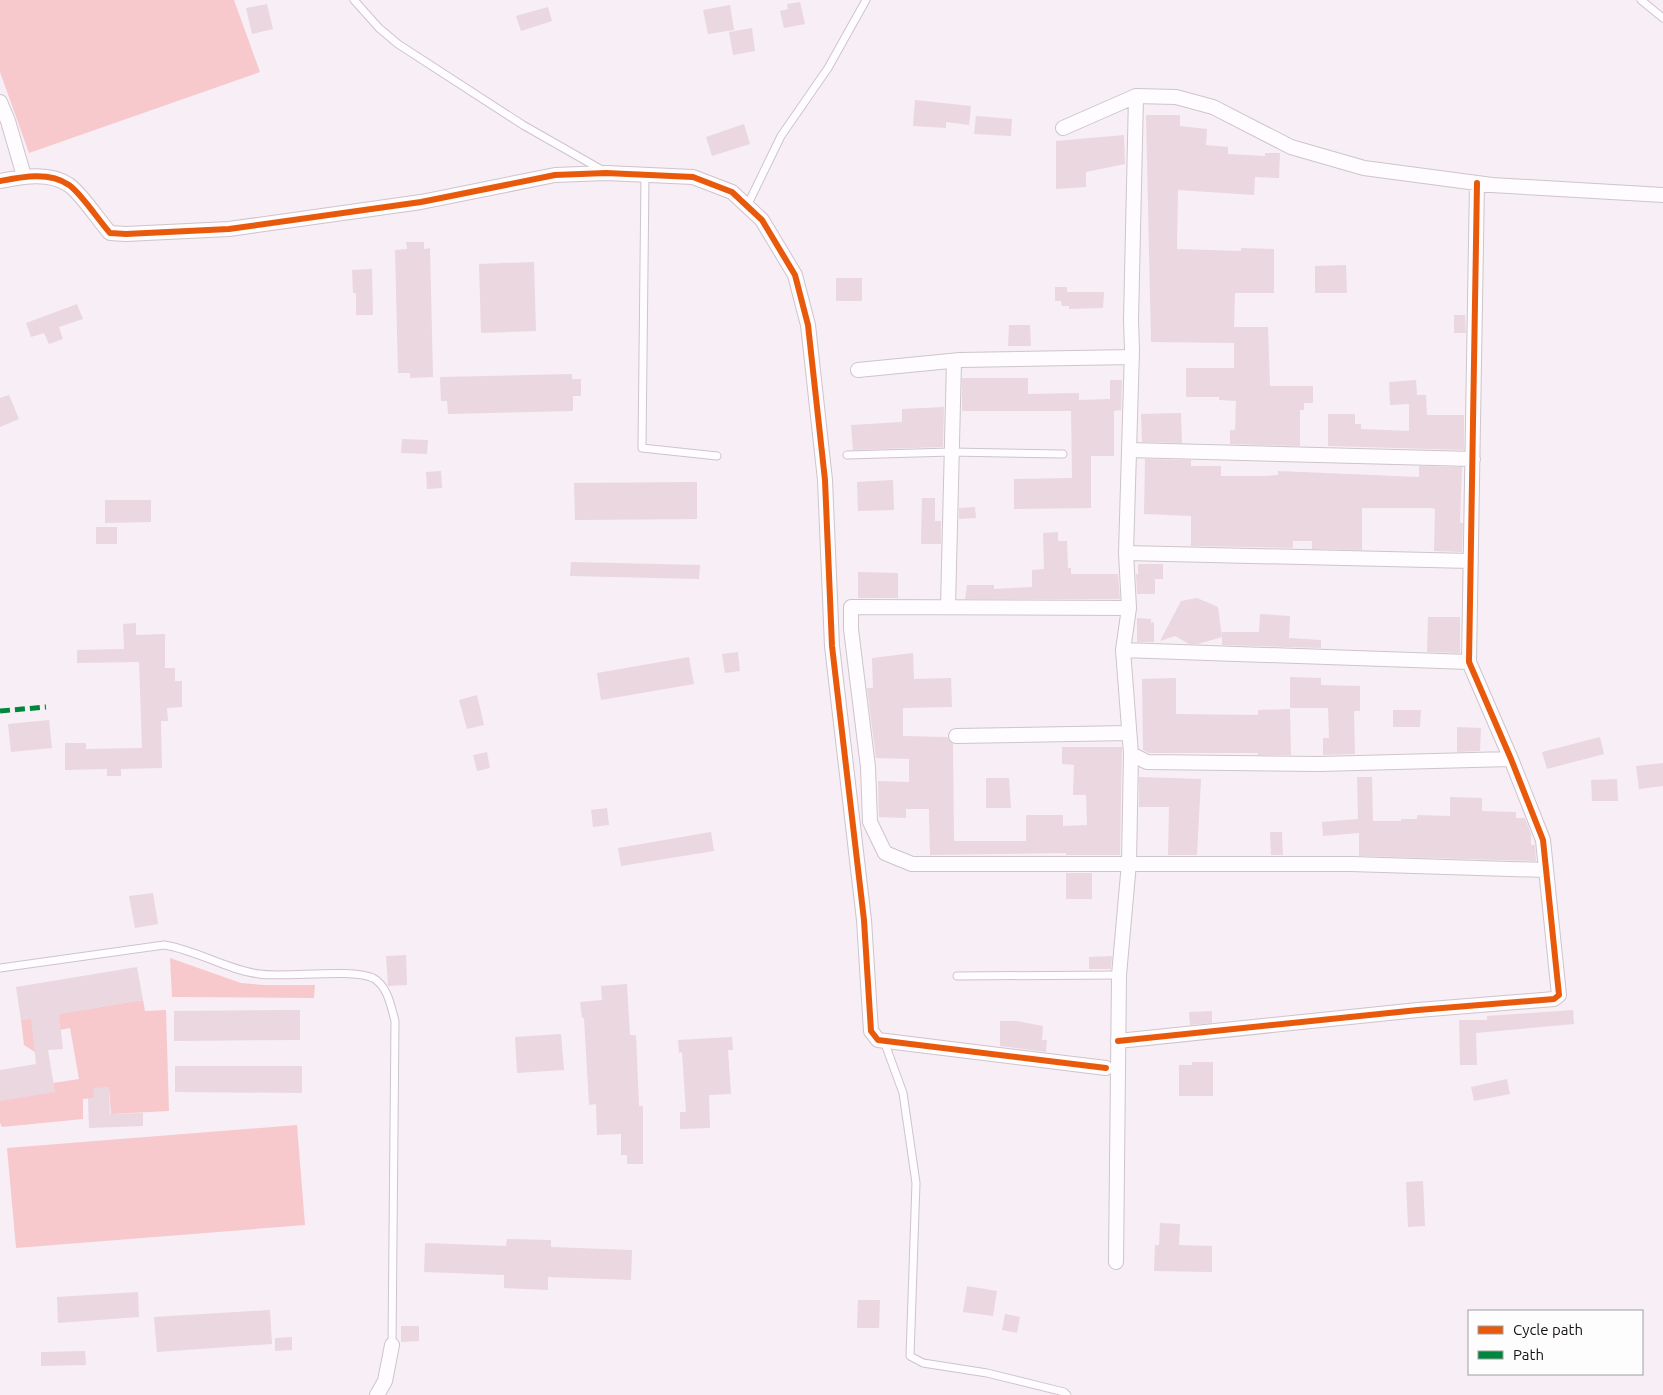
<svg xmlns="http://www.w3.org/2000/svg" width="1663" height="1395" font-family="Ubuntu,sans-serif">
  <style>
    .green { fill: #f7c9cc }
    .building { fill: #ead7e0 }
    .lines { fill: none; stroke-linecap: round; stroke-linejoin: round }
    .lane-casing { stroke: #cdc5cb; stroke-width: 9 }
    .street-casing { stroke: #cdc5cb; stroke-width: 16 }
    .lane { stroke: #fefcfe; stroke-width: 7 }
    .street { stroke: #fefcfe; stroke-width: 14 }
    .quiet { stroke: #00873e; stroke-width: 5; stroke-dasharray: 10 5; stroke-linecap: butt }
    .cycleway-casing { stroke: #fdfdfd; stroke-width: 9 }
    .cycleway { stroke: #e8590c; stroke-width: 6 }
  </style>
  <rect width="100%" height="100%" fill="#f8eef6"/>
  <!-- green -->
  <path class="green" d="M0 0H234L260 72 29 153 0 72Z
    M170 958 241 983 264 985H315L314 998 172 997Z
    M143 1000 145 1011 166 1010 169 1111 111 1114 109 1087 94 1098 83 1099V1119L2 1127 0 1123V1101L53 1083 79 1079 70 1028 60 1030 35 1052 24 1045 21 1020Z
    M297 1125 305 1225 16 1248 7 1148Z"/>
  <!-- building -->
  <path class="building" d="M800 2 805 24 784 28 780 11 788 9 787 4Z
    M267 4 273 29 252 34 246 8Z
    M730 5 734 30 708 34 703 10Z
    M548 7 552 21 521 31 516 16Z
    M752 28 755 51 733 55 729 32Z
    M915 100 971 106 969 125 946 122V128L913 126Z
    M1146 115H1180V126L1207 129 1206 145 1228 147V154L1265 156V153H1280L1279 178 1255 177 1254 195 1178 190 1177 249 1241 251V248L1274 249V293H1235L1234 327H1268L1270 386H1313V403H1304V410H1300V446L1230 444V430H1235L1236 401 1219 400V397H1186V368H1234V343L1151 342Z
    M976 116 1012 119 1011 136 974 134Z
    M744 124 750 144 712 156 706 137Z
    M1124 135 1125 164 1086 172V187L1056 189V141Z
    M406 242H424V249L430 248 433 377 410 378V373H398L395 250 407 249Z
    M534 262 536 331 481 333 479 264Z
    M1346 265 1347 293H1315V266Z
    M372 269 373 315H356V293H353L352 270Z
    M836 278H862V301H836Z
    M1055 287H1067V292H1104L1103 308 1069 309V306H1062L1061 301H1055Z
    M77 304 83 319 59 327 63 339 49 344 44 333 31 337 26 323Z
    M1454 315H1465L1466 333H1454Z
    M1009 325H1030L1031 346H1008Z
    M572 374V379H581V396H573V411L448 414 447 401H441L440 377Z
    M962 378H1028V394L1079 393V400L1110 399V380H1122L1121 410 1114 411V456H1091V508L1014 509V479L1072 478 1071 411H962Z
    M1416 380 1417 395H1426L1427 415H1464V450L1328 446V414H1355V424H1361V429L1409 431V404L1390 405 1389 382Z
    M9 395 19 419 0 427V398Z
    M944 407 943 447 853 450 851 425 902 422V409Z
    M1181 413 1182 443 1142 442 1141 414Z
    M402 439 428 440 427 454 401 453Z
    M1145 459 1191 460V466H1221V476H1265L1278 475V471L1419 477V466L1462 467 1460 523H1463L1462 552 1434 551 1435 509 1432 508H1362V550L1312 549V541H1293V548L1191 546V516L1144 514Z
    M441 471 442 488 427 489 426 472Z
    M893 480 894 510 858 511 857 482Z
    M697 482V519L575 520 574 483Z
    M922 498H935V521H941V544H921Z
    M105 500H151V522L105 523Z
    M975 507 976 518 959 519V508Z
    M96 527H117V544H96Z
    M1058 532V541H1067L1068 568H1071V574H1118L1120 599H965L967 585H994V589L1032 587V570L1044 569 1043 533Z
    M571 562 700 565 699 579 570 576Z
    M1138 564H1163V579H1155V594H1137L1136 574H1138Z
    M858 572 898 573V598H858Z
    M1197 598 1218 607 1222 637 1198 644H1189L1175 636 1160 641 1181 601Z
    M1260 614 1290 616 1289 638 1321 640V648L1222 645V632H1259Z
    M1428 617H1460V653L1427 652Z
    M1137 618 1151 619V623L1154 622V642H1137Z
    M136 623V635L165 634V668H175V681H182V707L167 708 168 721H161L162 768 121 769V776H107V769L65 770V743H86V749L142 748 139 662 77 663V650L124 649 123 624Z
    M738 652 740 671 725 673 722 654Z
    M913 653 914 679 951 678 952 707 903 708V736L947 737 953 744 954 841H1026V815H1063V826L1087 825 1086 795H1073L1074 765 1062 764V747H1122L1120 855H1066V853L930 855 929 809H906V818L879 817 878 781 909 782V759L876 758 867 688H873L872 658Z
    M689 657 694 684 601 700 597 673Z
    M1290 677 1321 678V685L1360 686V711H1354L1355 754 1323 755V738H1329L1328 708H1290Z
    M1176 678V714L1258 715V710L1290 709 1291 755H1258V753H1149L1143 750 1142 679Z
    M477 695 484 725 467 729 459 700Z
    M1393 710H1421L1420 727H1393Z
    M49 720 52 748 11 752 8 724Z
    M1457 727 1481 728 1480 751 1457 752Z
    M1600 737 1604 754 1547 769 1542 752Z
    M487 752 490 768 477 771 473 755Z
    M1663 763V786L1639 789 1636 766Z
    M1139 777 1201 779 1197 855H1168L1169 807H1139Z
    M1357 777H1372L1373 821H1401V819H1417V815L1450 816V797L1482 798V811L1516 812V818H1525L1531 834V845H1535L1536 861 1359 856V833L1323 836 1322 822 1358 819Z
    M986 778H1009L1011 808H986Z
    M1617 779 1618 801H1592L1591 780Z
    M607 808 609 825 593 827 591 810Z
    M711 832 714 851 621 866 618 848Z
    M1270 832H1282L1283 855H1271Z
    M1066 873H1092V899H1066Z
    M153 893 158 924 135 928 129 896Z
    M406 955 407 985 388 986 386 956Z
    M1112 956 1111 969H1089V957Z
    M137 967 143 1000 59 1014 63 1049 48 1050 55 1092 0 1101V1070L36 1064 31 1019 21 1020 16 987Z
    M627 984 630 1035H636L639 1106H643V1164H627V1155H621V1134L597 1135 596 1104 589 1105 584 1018H582L580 1002 602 1000 601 986Z
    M300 1010V1040L174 1041V1011Z
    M1573 1010 1574 1024 1476 1033 1477 1065H1460L1459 1020H1487V1016Z
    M1212 1011V1023L1190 1025 1189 1012Z
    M1000 1021H1016L1043 1026 1042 1040H1047L1046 1052 1000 1046Z
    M561 1034 564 1070 517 1073 515 1037Z
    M732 1037 733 1050H728L731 1094 709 1095 710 1128 680 1129V1112H686L682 1052 679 1053 678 1040Z
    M1192 1062H1213V1096H1179V1065H1192Z
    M175 1066H302V1093L175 1092Z
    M1507 1079 1510 1094 1474 1101 1471 1087Z
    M109 1087 110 1114 143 1113V1126L89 1128 88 1098H94L93 1088Z
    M1423 1181 1425 1226 1408 1227 1406 1182Z
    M1160 1223 1180 1224 1179 1245 1212 1246V1272L1154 1271 1155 1245H1159Z
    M507 1239 551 1240V1247L632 1250 631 1280 548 1277V1290L504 1288V1275L424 1272 425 1243 506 1246Z
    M967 1286 997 1291 993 1316 963 1312Z
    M138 1292 139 1317 58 1323 57 1297Z
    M858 1300H880L879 1328H857Z
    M270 1310 272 1344 157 1352 154 1317Z
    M1005 1314 1020 1317 1017 1333 1002 1330Z
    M401 1326H419V1341L401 1342Z
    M292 1337V1350L275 1351V1338Z
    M85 1351 86 1365 41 1366V1352Z"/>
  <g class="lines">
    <defs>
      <path id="lane" d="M354 0 379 28 398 44 523 125 602 170
        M1641 0 1663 18
        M645 175 642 448 717 456
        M747 206 781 136 828 68 866 0
        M847 455 951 452 1063 454
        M0 968 164 945C197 950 227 970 259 974 286 978 351 968 373 978 388 986 391 1007 395 1021L392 1345
        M957 976 1119 975
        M884 1041 903 1093 916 1183 910 1356 923 1363 987 1373 1064 1392 1067 1395"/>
      <path id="street" d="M0 102 8 121 24 176
        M1063 128 1136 96 1176 97 1213 107 1291 147 1364 168 1492 185 1663 195
        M0 181C21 177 49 171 69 185 81 193 99 221 110 233L126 234 229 229 421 202 555 175 606 173 693 177 732 192 762 220 795 275 808 325 825 480 832 646 864 920 871 1031 878 1040 1106 1068
        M858 370 960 360 1132 357
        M1129 450 1473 459
        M1126 553 1471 561
        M948 607 954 361
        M1129 608 851 607V629L868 767 870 822 885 853 912 864H1351L1546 870
        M1123 650 1469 662
        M956 736 1129 733
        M1131 754 1147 762 1319 764 1511 759
        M1118 1041 1418 1010 1554 999 1559 995 1543 840 1511 759 1469 662 1477 183
        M1116 1262 1119 975 1129 863 1131 754 1123 650 1129 608 1126 553 1132 350 1131 320 1136 96
        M377 1395 385 1381 392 1345"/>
    </defs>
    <!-- lane casing -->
    <use href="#lane" class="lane-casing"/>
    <!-- street casing -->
    <use href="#street" class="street-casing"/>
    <!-- lane -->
    <use href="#lane" class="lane"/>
    <!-- street -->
    <use href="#street" class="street"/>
    <!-- quiet -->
    <path class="quiet" d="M0 711 46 707"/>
    <defs>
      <path id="cycleway" d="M0 181C21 177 49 171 69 185 81 193 99 221 110 233L126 234 229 229 421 202 555 175 606 173 693 177 732 192 762 220 795 275 808 325 825 480 832 646 864 920 871 1031 878 1040 1106 1068
        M1118 1041 1418 1010 1554 999 1559 995 1543 840 1511 759 1469 662 1477 183"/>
    </defs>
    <!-- cycleway casing -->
    <use href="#cycleway" class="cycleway-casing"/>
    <!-- cycleway -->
    <use href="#cycleway" class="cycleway"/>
  </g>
  <!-- legend -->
  <rect x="1468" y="1310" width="175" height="65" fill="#fdfdfd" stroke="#a09ea0"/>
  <rect x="1478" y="1326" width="25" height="8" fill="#e8590c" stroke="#a09ea0"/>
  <text x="1513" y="1335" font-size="15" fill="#150f14">Cycle path</text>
  <rect x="1478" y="1351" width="25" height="8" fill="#00873e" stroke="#a09ea0"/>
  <text x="1513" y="1360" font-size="15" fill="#150f14">Path</text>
</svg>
